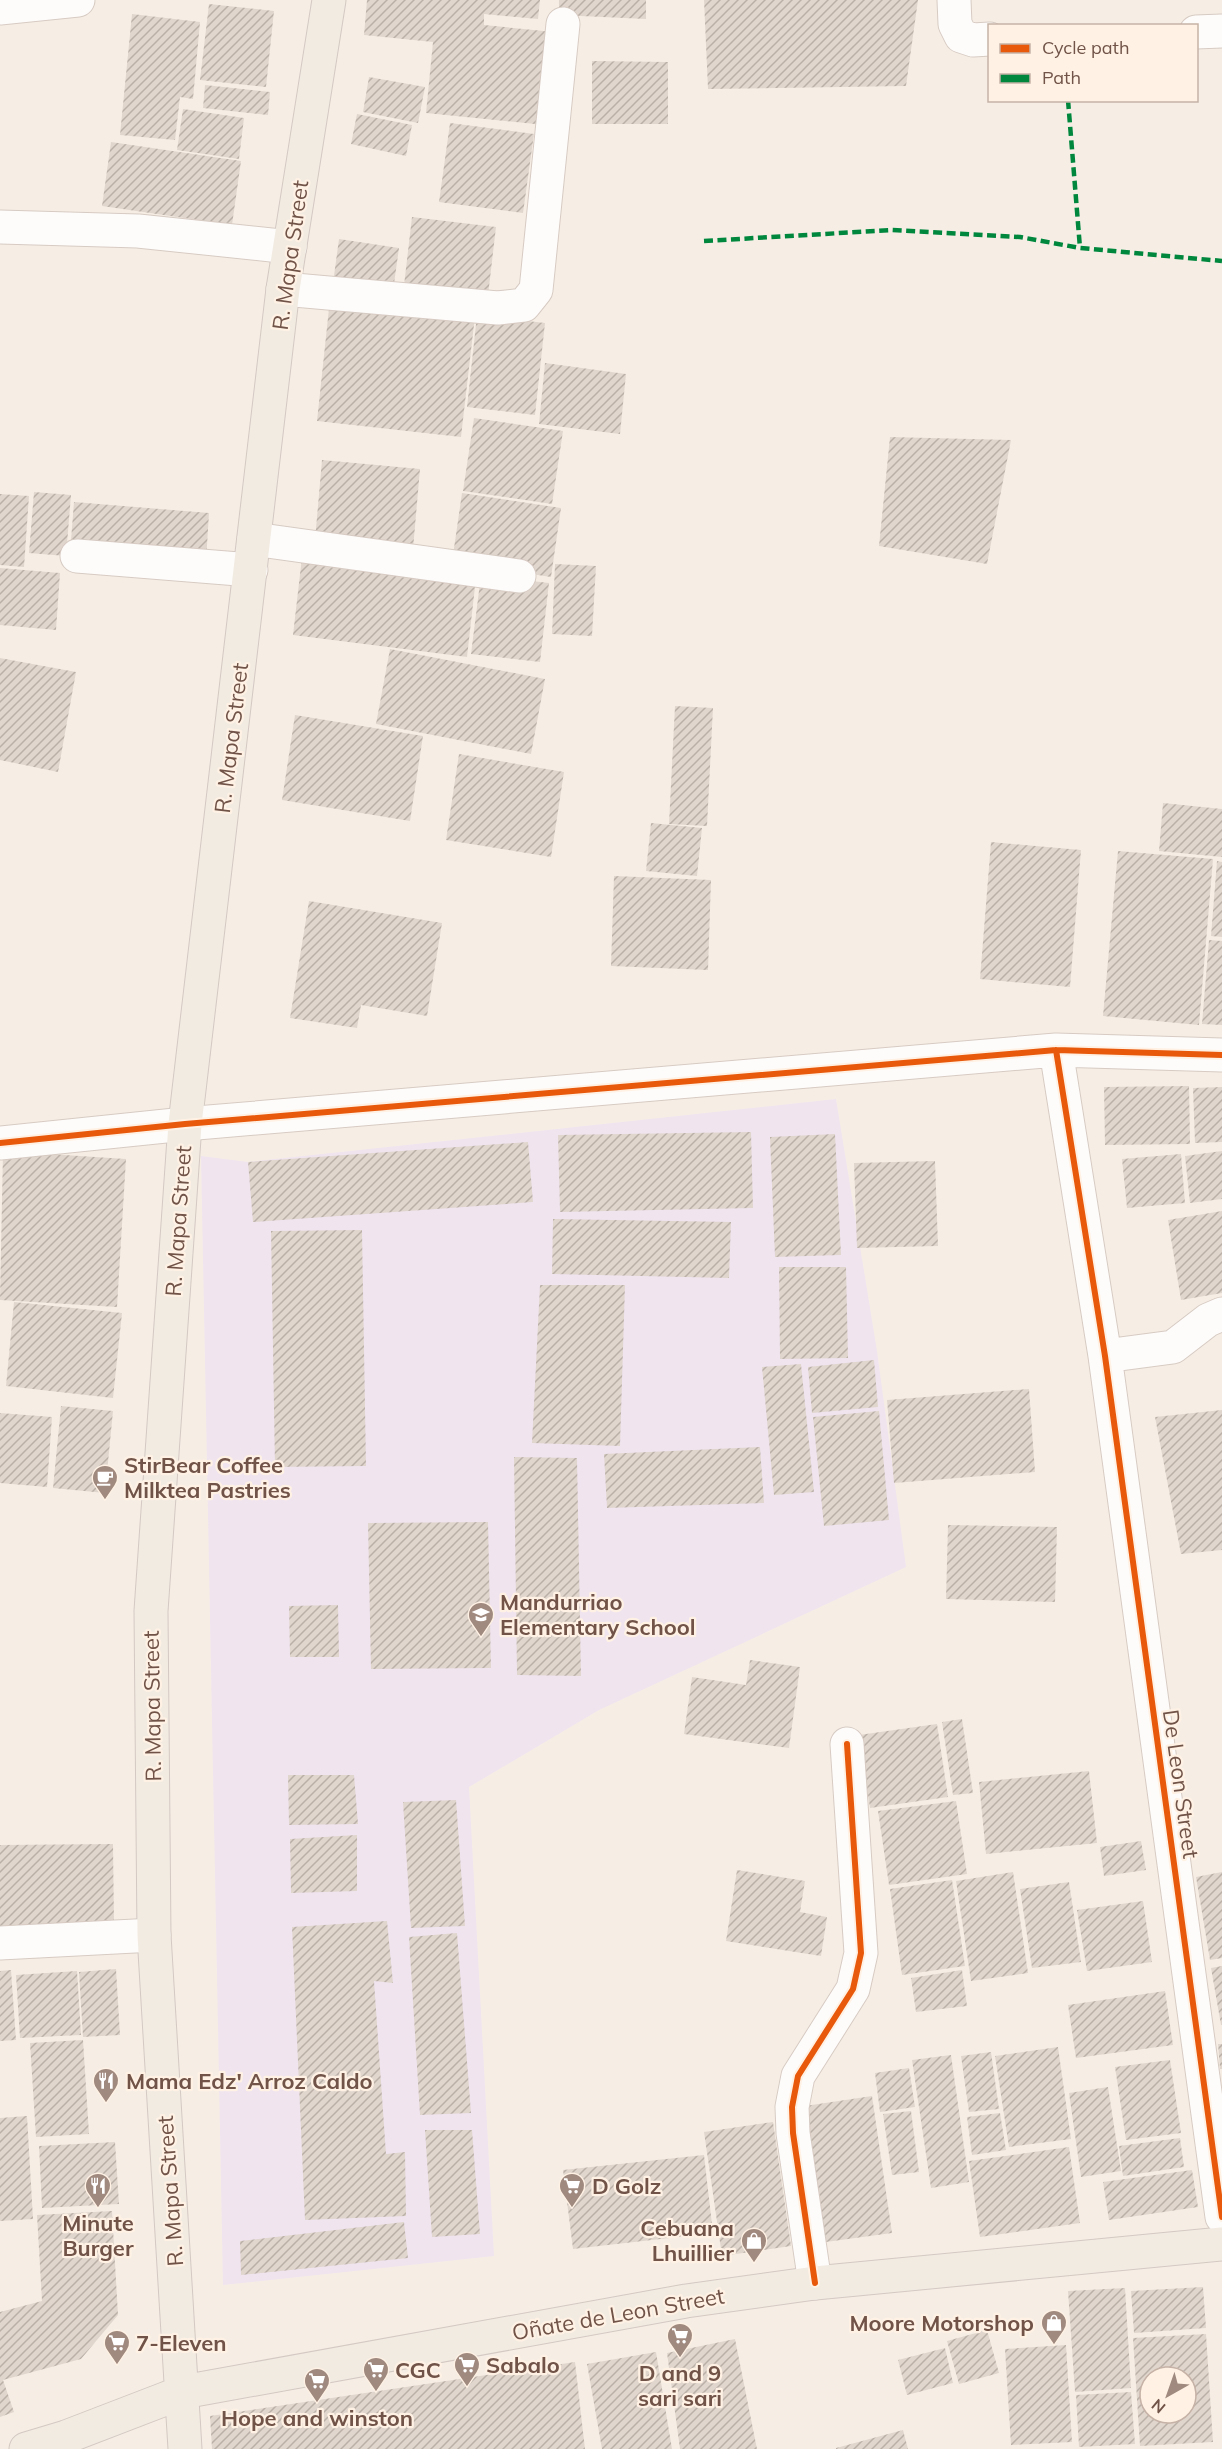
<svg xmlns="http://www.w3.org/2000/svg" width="1222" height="2449" font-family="Mulish,sans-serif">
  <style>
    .education { fill: #f0e4ef }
    .building { fill: url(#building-hatch); fill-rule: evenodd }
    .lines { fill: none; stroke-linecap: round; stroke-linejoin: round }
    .minor-casing { stroke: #d7cbc3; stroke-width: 35 }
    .major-casing { stroke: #d4c9c3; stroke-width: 35 }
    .minor { stroke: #fefcfb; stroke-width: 33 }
    .major { stroke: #f1ebe2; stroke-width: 33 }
    .quiet { stroke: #00873e; stroke-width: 4.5; stroke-dasharray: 9 4.5; stroke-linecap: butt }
    .cycleway-casing { stroke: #fff2e5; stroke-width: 10 }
    .cycleway { stroke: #e8590c; stroke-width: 6 }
    .labels { text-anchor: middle; stroke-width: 4.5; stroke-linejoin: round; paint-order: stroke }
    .street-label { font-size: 22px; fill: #715348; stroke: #fff2e5 }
    .poi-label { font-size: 22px; font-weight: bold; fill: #715348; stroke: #fff2e5; text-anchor: start }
  </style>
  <defs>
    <pattern id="building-hatch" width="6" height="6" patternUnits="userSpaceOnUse" patternTransform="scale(1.5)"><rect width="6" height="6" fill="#e1d6cd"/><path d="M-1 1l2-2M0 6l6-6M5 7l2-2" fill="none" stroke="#bbb0a8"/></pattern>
  </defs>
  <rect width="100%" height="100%" fill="#f6eee5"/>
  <!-- education -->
  <path class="education" d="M836 1099 877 1351 906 1567 599 1710 469 1787 494 2256 223 2285 201 1156 248 1162Z"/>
  <!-- building -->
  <path class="building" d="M367 0H540L538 19 484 14V25L554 32 545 125 426 113 433 42 364 35Z
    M559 0H646V19L559 15Z
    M704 0H918L906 86 708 89Z
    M209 4 274 11 266 87 200 80Z
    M132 14 200 22 193 99 180 97 175 140 120 135Z
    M592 61 668 62V124H592Z
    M369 77 425 87 418 123 363 112Z
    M205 85 270 92 268 115 203 108Z
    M183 109 244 118 239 159 177 150Z
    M357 114 412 125 406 156 351 144Z
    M450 123 534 134 523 213 439 202Z
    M111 142 241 161 232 225 102 206Z
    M412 217 496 227 487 304 403 294Z
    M339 239 399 248 393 291 333 283Z
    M330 299 475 316 461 437 317 421Z
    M477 315 545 323 535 415 467 407Z
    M545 363 626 374 620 434 539 424Z
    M474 418 563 431 552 504 463 491Z
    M890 437 1011 440 987 564 879 546Z
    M322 460 420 469 413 549 315 540Z
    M34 492 71 495 66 556 29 553Z
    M462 493 561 508 551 577 452 562Z
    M0 494 29 496 24 567 0 565Z
    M74 502 209 513 206 562 70 553Z
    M302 557 476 578 467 657 293 635Z
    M555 564 596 566 592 636 552 634Z
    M0 568 60 573 56 630 0 625Z
    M481 575 549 583 540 662 471 654Z
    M390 649 545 679 531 754 376 724Z
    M0 658 76 672 58 772 0 760Z
    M675 706 713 708 707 826 669 824Z
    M295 715 423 736 410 821 282 800Z
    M459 754 564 772 551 857 446 840Z
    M1163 803 1222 809V857L1159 851Z
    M651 823 702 828 697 876 646 871Z
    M991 842 1081 850 1070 987 980 979Z
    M1118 851 1213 859 1199 1025 1103 1016Z
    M1217 861 1222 862V937L1211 936Z
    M614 876 711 880 708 970 611 966Z
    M309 901 442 923 427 1016 361 1005 357 1028 290 1018Z
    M1209 940 1222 941V1025L1202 1024Z
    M1189 1086 1190 1144 1105 1145 1104 1087Z
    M1222 1087V1142L1195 1143 1193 1088Z
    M751 1132 753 1208 560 1212 558 1135Z
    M835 1134 841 1255 775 1257 770 1137Z
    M528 1142 533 1202 253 1222 248 1162Z
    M3 1151 126 1159 117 1307 0 1300Z
    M1222 1151V1199L1190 1203 1185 1156Z
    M1181 1154 1185 1203 1127 1208 1122 1159Z
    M935 1161 938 1246 857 1248 854 1163Z
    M1222 1211V1293L1181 1300 1168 1220Z
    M553 1219 731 1222 729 1278 552 1274Z
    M362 1230 366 1466 275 1467 271 1231Z
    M779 1267H846L848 1358 780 1359Z
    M540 1285H625L620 1446 532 1443Z
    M14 1302 122 1313 113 1398 6 1386Z
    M874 1360 878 1407 812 1413 808 1367Z
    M801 1364 814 1492 774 1495 762 1367Z
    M1029 1389 1035 1472 894 1483 887 1400Z
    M61 1406 113 1411 105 1493 53 1488Z
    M1222 1410V1550L1181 1554 1155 1417Z
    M879 1411 889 1520 824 1526 813 1417Z
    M0 1413 52 1417 47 1487 0 1483Z
    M760 1447 764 1503 607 1508 604 1454Z
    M514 1457 577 1458 581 1676 517 1675Z
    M488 1522 491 1668 371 1669 368 1523Z
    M948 1525 1057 1527 1055 1602 946 1599Z
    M338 1605 339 1657H290L289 1606Z
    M750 1660 800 1667 789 1748 684 1734 692 1677 746 1685Z
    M962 1719 973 1793 953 1795 942 1722Z
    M937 1724 948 1797 870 1808 859 1735Z
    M1089 1771 1097 1843 986 1854 979 1782Z
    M288 1775H354L358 1824 289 1825Z
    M456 1800 465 1926 411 1928 403 1802Z
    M956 1801 967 1874 889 1885 878 1811Z
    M357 1835V1891L291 1893 290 1839Z
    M1141 1841 1146 1870 1104 1876 1100 1847Z
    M113 1844 114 1924 0 1926V1845Z
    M737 1870 805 1881 800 1912 827 1917 821 1956 726 1941Z
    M1013 1872 1028 1973 971 1981 956 1881Z
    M1222 1872V1958L1210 1960 1196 1877Z
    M952 1880 965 1966 902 1975 890 1889Z
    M1069 1882 1081 1962 1032 1968 1020 1889Z
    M1143 1901 1152 1962 1087 1971 1077 1910Z
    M387 1921 393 1983 374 1981 386 2154 405 2152 406 2216 305 2220 292 1927Z
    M457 1933 471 2113 420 2115 409 1937Z
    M1222 1966V2025H1221L1211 1968Z
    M116 1969 120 2035 83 2037 79 1972Z
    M11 1970 16 2040 0 2041V1971Z
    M962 1970 967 2006 916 2012 911 1978Z
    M77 1971 81 2035 20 2038 16 1975Z
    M1165 1991 1173 2045 1076 2058 1068 2005Z
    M83 2040 89 2134 36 2137 30 2043Z
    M1218 2044H1222V2069H1220Z
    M1058 2047 1071 2139 1009 2147 995 2056Z
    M991 2052 999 2109 969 2112 961 2056Z
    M951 2055 969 2182 931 2188 912 2060Z
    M1170 2060 1181 2133 1126 2140 1115 2067Z
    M909 2068 915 2107 880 2112 875 2073Z
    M1108 2087 1121 2171 1081 2177 1069 2093Z
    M872 2096 892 2233 826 2242 805 2106Z
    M911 2111 919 2172 892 2175 883 2114Z
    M1000 2113 1006 2150 972 2155 967 2117Z
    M27 2116 33 2219 0 2221V2118Z
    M773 2122 791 2246 722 2256 704 2132Z
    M425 2130H472L480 2234 432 2237Z
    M1180 2138 1184 2167 1123 2176 1119 2146Z
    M115 2142 119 2204 42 2208 39 2146Z
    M1069 2147 1080 2223 980 2237 969 2161Z
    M704 2155 713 2233 573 2249 563 2170Z
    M1192 2170 1198 2207 1109 2220 1103 2182Z
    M112 2211 118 2315 81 2359 3 2380 14 2412 0 2417V2312L42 2301 37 2215Z
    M404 2222 408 2258 241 2275 240 2241Z
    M1203 2287 1206 2328 1134 2333 1131 2291Z
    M1125 2288 1131 2388 1075 2392 1068 2291Z
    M987 2330 999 2373 959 2384 947 2341Z
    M1206 2334 1213 2442 1140 2446 1133 2338ZM1150 2377H1186V2413H1150Z
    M735 2339 757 2449H680L667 2353Z
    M1066 2345 1072 2442 1011 2445 1005 2349Z
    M945 2348 953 2383 907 2395 898 2360Z
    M656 2352 672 2449H602L587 2364Z
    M575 2362 585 2449H212L210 2416Z
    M1131 2392 1135 2444 1079 2447 1076 2395Z
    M903 2430 908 2449H836V2448Z"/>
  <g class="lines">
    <defs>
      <path id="minor" d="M954 0 955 24 961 36 973 40 990 39
        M0 8 78 0
        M1196 32 1222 31
        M0 227 138 231 290 247
        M283 289 498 308 524 305 536 290 563 24
        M254 539 519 576
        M77 556 251 570
        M1056 1050 1105 1356 1222 2217
        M0 1143 185 1124 1056 1050 1222 1055
        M1105 1356 1173 1347 1208 1320 1222 1314
        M0 1943 154 1935
        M815 2283 793 2133 792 2107 798 2076 853 1989 861 1953 847 1744"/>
      <path id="major" d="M26 2449 66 2437 183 2392 686 2301 815 2283 1222 2244
        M185 2449 154 1935 151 1611 185 1124 283 289 329 0"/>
    </defs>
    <!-- minor casing -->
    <use href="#minor" class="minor-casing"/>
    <!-- major casing -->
    <use href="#major" class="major-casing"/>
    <!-- minor -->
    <use href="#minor" class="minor"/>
    <!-- major -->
    <use href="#major" class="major"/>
    <!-- quiet -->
    <path class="quiet" d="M1068 100 1080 248
      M704 241 892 230 1020 237 1080 248 1222 261"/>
    <defs>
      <path id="cycleway" d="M1056 1050 1105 1356 1222 2217
        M0 1143 185 1124 1056 1050 1222 1055
        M815 2283 793 2133 792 2107 798 2076 853 1989 861 1953 847 1744"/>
    </defs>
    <!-- cycleway casing -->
    <use href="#cycleway" class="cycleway-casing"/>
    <!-- cycleway -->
    <use href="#cycleway" class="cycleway"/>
  </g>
  <!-- icons -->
  <defs>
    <symbol id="cafe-pin" viewBox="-11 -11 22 30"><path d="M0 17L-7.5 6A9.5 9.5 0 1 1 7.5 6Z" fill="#a0897f" stroke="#fff2e5"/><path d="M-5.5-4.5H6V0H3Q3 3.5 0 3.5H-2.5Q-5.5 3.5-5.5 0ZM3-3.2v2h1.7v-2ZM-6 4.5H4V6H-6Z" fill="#fff"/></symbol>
    <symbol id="school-pin" viewBox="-11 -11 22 30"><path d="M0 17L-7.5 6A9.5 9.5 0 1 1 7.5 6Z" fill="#a0897f" stroke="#fff2e5"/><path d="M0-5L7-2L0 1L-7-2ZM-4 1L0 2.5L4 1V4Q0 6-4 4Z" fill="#fff"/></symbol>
    <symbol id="restaurant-pin" viewBox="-11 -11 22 30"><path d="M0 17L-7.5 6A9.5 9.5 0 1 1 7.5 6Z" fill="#a0897f" stroke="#fff2e5"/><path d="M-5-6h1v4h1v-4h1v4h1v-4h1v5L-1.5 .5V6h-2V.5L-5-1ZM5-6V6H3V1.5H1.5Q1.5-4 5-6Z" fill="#fff"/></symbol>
    <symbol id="supermarket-pin" viewBox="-11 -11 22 30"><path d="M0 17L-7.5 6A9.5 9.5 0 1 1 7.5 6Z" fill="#a0897f" stroke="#fff2e5"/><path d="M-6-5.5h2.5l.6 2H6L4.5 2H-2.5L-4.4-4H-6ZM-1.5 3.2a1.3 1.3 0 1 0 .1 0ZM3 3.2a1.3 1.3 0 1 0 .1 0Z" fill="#fff"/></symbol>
    <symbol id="shop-pin" viewBox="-11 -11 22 30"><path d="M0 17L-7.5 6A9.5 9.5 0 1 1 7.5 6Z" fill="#a0897f" stroke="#fff2e5"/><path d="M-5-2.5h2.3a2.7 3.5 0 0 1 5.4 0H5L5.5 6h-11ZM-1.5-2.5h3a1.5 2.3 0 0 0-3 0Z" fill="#fff"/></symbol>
  </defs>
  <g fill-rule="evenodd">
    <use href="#cafe-pin" x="90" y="1463" width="30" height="40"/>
    <use href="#school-pin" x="466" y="1600" width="30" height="40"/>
    <use href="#restaurant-pin" x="91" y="2066" width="30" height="40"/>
    <use href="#restaurant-pin" x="83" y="2171" width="30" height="40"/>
    <use href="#supermarket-pin" x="557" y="2171" width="30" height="40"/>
    <use href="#shop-pin" x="739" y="2226" width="30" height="40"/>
    <use href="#shop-pin" x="1039" y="2308" width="30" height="40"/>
    <use href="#supermarket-pin" x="665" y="2321" width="30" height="40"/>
    <use href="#supermarket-pin" x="102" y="2328" width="30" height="40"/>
    <use href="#supermarket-pin" x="452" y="2350" width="30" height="40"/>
    <use href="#supermarket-pin" x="361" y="2355" width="30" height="40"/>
    <use href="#supermarket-pin" x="302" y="2366" width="30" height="40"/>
  </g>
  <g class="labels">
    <!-- street labels -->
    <g class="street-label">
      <text transform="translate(290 255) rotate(-82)" y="8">R. Mapa Street</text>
      <text transform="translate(231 738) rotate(-83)" y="8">R. Mapa Street</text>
      <text transform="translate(178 1221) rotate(-86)" y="8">R. Mapa Street</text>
      <text transform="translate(152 1706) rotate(-91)" y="8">R. Mapa Street</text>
      <text transform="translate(1181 1784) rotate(82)" y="8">De Leon Street</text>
      <text transform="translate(170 2191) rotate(-94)" y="8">R. Mapa Street</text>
      <text transform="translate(618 2314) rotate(-10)" y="8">Oñate de Leon Street</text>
    </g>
    <!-- poi labels -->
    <g class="poi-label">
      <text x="124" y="1473">StirBear Coffee<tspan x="124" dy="25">Milktea Pastries</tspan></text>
      <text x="500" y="1610">Mandurriao<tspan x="500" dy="25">Elementary School</tspan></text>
      <text x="126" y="2089">Mama Edz' Arroz Caldo</text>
      <text x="592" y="2194">D Golz</text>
      <text x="98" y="2231" text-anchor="middle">Minute<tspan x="98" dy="25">Burger</tspan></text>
      <text x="734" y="2236" text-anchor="end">Cebuana<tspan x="734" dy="25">Lhuillier</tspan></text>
      <text x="1034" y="2331" text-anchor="end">Moore Motorshop</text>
      <text x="136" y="2351">7-Eleven</text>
      <text x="486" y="2373">Sabalo</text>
      <text x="395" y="2378">CGC</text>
      <text x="680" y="2381" text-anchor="middle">D and 9<tspan x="680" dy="25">sari sari</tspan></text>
      <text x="317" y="2426" text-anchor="middle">Hope and winston</text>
    </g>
  </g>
  <!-- legend -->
  <rect x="988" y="24" width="210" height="78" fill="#fff2e5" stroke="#c6b2a6" stroke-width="1.5"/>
  <rect x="1000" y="44" width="30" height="9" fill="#e8590c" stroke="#c6b2a6" stroke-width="1.5"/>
  <text x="1042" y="54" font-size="18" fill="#715348">Cycle path</text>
  <rect x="1000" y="74" width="30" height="9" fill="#00873e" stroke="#c6b2a6" stroke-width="1.5"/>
  <text x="1042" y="84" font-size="18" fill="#715348">Path</text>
  <!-- north arrow -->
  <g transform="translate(1168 2395) rotate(220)"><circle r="28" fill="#fff2e5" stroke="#c6b2a6" stroke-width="1.5"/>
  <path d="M0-4.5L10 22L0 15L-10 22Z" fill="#a0897f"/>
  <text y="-9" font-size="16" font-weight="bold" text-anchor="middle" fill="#715348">N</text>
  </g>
</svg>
